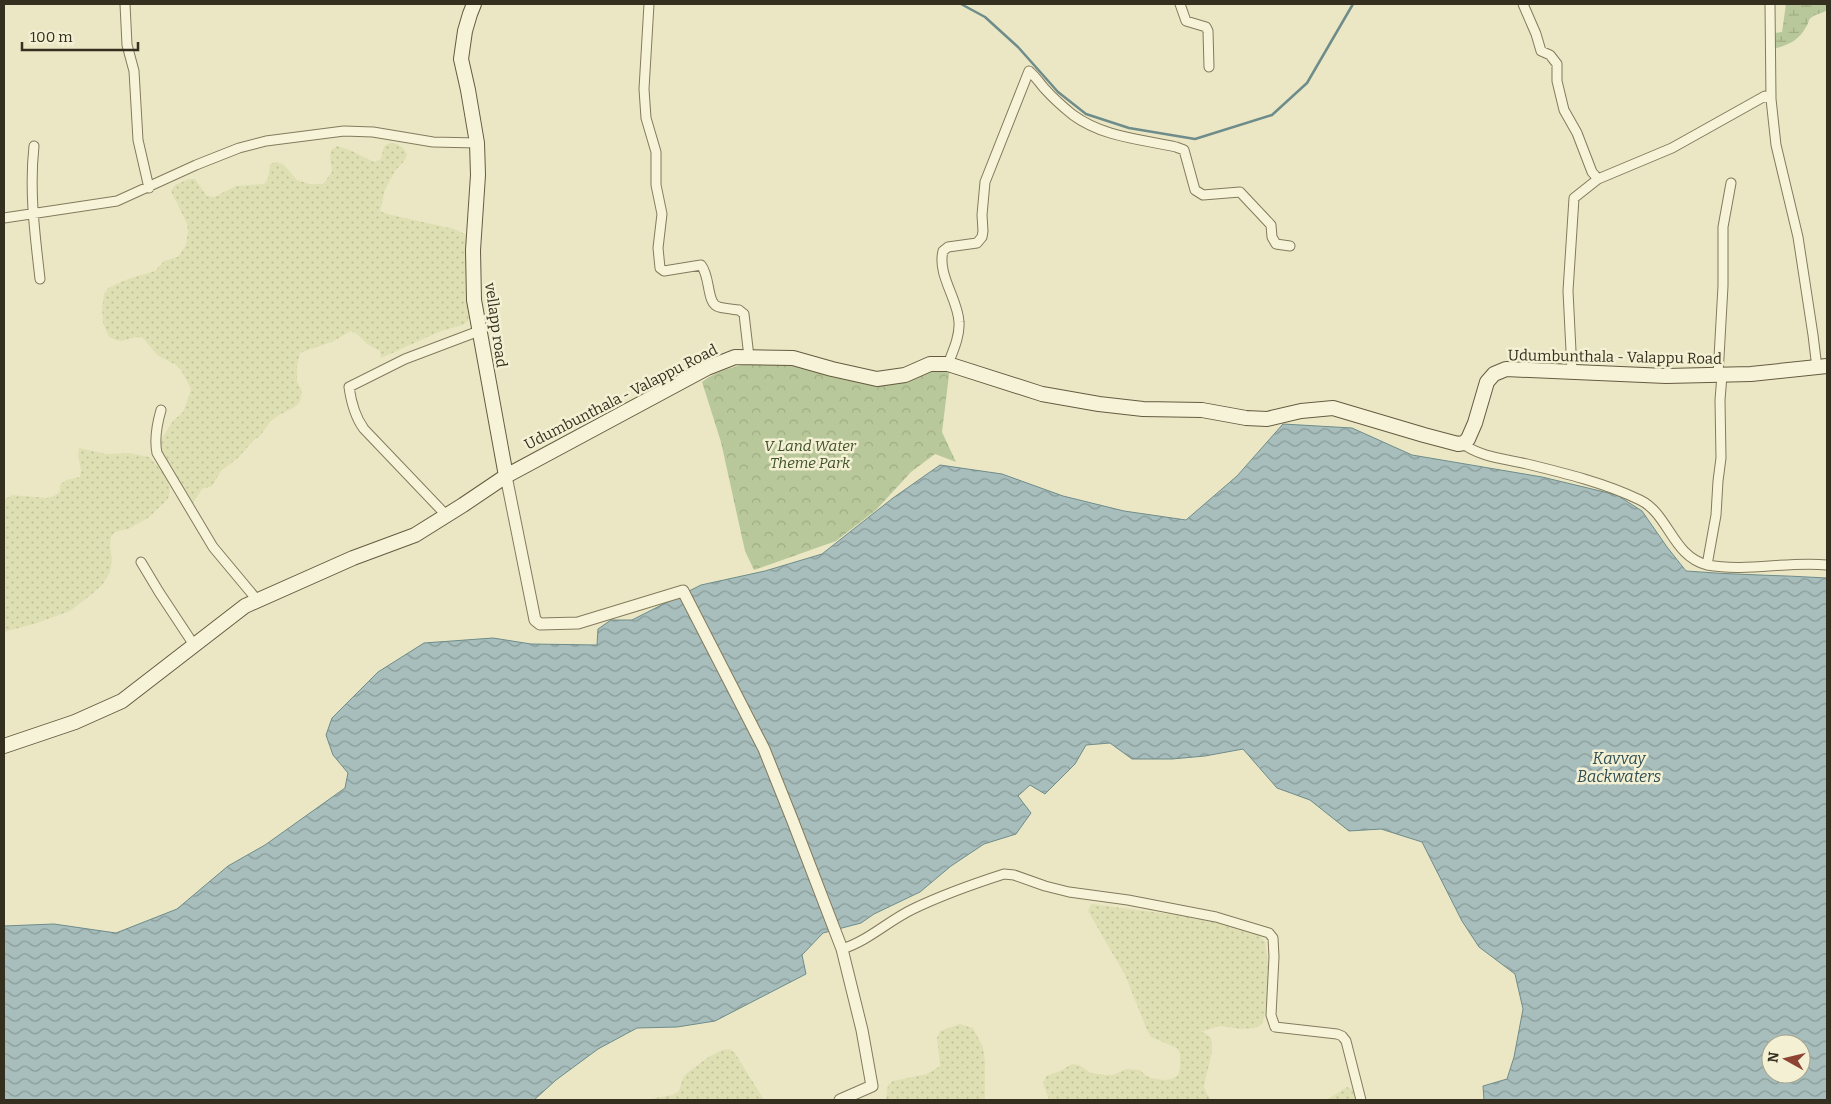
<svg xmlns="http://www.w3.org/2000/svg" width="1831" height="1104" font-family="Bitter,serif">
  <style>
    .farmland { fill: url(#farmland-dots) }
    .forest { fill: url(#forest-crowns) }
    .wetland { fill: url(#wetland-marsh) }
    .water { fill: url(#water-waves); stroke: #6e8c8a; fill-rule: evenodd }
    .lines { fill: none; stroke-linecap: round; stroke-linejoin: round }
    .stream { stroke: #6e8c8a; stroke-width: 2.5 }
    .minor-casing { stroke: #847a5d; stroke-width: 11 }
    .tertiary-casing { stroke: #847a5d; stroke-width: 13 }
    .secondary-casing { stroke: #665b40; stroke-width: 16 }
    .minor { stroke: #f6f3d8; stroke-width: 9 }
    .tertiary { stroke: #f6f3d8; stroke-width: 11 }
    .secondary { stroke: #f6f3d8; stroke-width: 14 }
    .labels { text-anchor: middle; stroke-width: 5; stroke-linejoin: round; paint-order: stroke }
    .street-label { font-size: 15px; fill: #352f1f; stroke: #f3f0d4 }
    .park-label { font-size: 15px; font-style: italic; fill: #3e5028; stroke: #f3f0d4 }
    .water-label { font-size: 16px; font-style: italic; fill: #304f54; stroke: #f3f0d4 }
  </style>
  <defs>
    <pattern id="farmland-dots" width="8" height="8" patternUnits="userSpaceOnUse" patternTransform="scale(1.25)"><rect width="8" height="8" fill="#dee0b3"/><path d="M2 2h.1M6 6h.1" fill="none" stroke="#bfc09a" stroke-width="1.8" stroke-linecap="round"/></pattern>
    <pattern id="forest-crowns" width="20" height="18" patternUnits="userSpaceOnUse" patternTransform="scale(1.25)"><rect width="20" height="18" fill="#b9c89a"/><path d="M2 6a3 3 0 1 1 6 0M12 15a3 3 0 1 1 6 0" fill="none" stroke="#a0ac84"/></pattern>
    <pattern id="wetland-marsh" width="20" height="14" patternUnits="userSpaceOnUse" patternTransform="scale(1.25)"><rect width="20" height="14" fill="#b9c89a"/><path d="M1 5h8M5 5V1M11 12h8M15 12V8" fill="none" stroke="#a0ac84"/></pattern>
    <pattern id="water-waves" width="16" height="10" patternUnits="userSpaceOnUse" patternTransform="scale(1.25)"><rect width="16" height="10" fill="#a7bebc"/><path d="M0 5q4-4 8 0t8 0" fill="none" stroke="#899b98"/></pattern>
  </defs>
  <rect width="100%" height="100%" fill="#ebe7c5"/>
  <!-- farmland -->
  <path class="farmland" d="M390 143 397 144 403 148 407 154 405 160 395 171 385 190 380 211 387 214 454 229 467 235 470 314 468 321 463 325 441 331 381 358 380 351 367 344 357 334 351 331 334 341 300 353 297 367V382L302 391 300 402 295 407 279 415 270 422 260 436 253 441 238 458 221 471 212 486 202 489 193 503 161 455 160 441 173 421 183 412 191 390 188 383 181 370 176 365 157 355 143 338 136 337 122 341 116 340 109 337 103 323 102 309 104 294 108 288 128 279 155 271 164 261 178 257 186 245 188 231 187 224 171 191 175 185 182 182 188 179H195L207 196 214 197 236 186 264 184 268 178 270 164 276 162 283 164 297 180 310 184H323L332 172 330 157 331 150 337 146 350 150 374 162 381 159 384 146Z
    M79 448 107 454 129 453 149 457 164 472 167 478 170 492 168 499 148 518 128 529 115 532 111 537 110 545 112 559 110 572 103 584 92 594 70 611 37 623 4 632V500L12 495 47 498 54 496 60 492V485L66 480 80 477 81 470 78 455Z
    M1091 904 1169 914 1233 925 1260 936 1265 942 1268 963 1267 998 1264 1018 1261 1025 1255 1028 1241 1029 1220 1026 1200 1032 1205 1033 1211 1038 1212 1045V1052L1204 1086 1206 1092 1211 1100H1049L1043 1083 1046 1076 1060 1071 1072 1064 1079 1065 1091 1073 1106 1075H1113L1126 1069 1140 1070 1145 1075 1151 1078 1165 1080 1172 1079 1178 1075 1180 1068V1054L1177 1048 1151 1037 1147 1030 1125 975 1088 911Z
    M960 1024 973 1028 983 1047 985 1061V1100H886L888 1085 893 1081 927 1074 940 1066 937 1038 940 1031Z
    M729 1049 735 1053 764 1100H644L673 1095 679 1091 683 1078 687 1073 710 1056 722 1050Z
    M1347 1087 1353 1090 1355 1100H1326Z"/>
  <!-- forest -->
  <path class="forest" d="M763 362 813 369 861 380 950 367 942 432 956 462 935 454 911 472 876 510 836 541 754 570 745 551 721 442 702 382C718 369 742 364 763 362Z"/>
  <!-- wetland -->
  <path class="wetland" d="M1786 4H1827V10C1822 14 1813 14 1809 20 1808 22 1808 25 1806 27 1799 40 1790 44 1777 48L1773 47V36L1775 33 1782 32Z"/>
  <!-- water -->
  <path class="water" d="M1283 424 1352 428 1412 455 1542 477 1617 495 1642 511 1667 547 1686 571C1733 575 1780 575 1827 578V1100H1484L1483 1086 1507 1079 1514 1057 1523 1009 1515 974 1479 947 1462 921 1422 842 1381 829 1349 831 1310 800 1277 788 1243 749 1205 756 1172 759H1132L1110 743 1086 745 1075 764 1045 794 1030 785 1018 796 1031 813 1016 834 984 844 951 866 920 892 874 914 861 923 823 933 802 955 806 974 715 1021 677 1027 637 1028 598 1049 556 1080 534 1100H4V926L54 924 116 933 177 909 228 866 265 845 345 788 348 773 333 755 326 735 332 718 378 672 424 643 493 638 531 644 597 645 598 629 611 620H632L701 585 765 571 822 554 893 498 940 465 1002 474 1063 496 1124 511 1186 520 1237 476ZM1771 1044H1801V1074H1771Z"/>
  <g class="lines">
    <!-- stream -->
    <path class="stream" d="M961 4 985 17 1018 47 1058 92 1086 114 1129 128 1195 139 1272 115 1307 83 1353 4"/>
    <defs>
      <path id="minor" d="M125 4 127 45 134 71 138 140 149 188
        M649 4 644 89 646 118 656 152V185L662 214 658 248 660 268 664 271 701 265C711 277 706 304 719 307 726 309 733 309 739 310L744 314 749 357
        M1180 4 1186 21 1206 27 1208 31 1209 67
        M1523 4 1536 34 1541 51 1550 55 1557 64V81L1564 110 1577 133 1592 172 1598 179 1574 198 1568 291 1572 371
        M1770 4 1771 99
        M34 146C29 191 35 235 40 279
        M1598 179 1672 148 1765 96 1771 99 1776 145 1798 237 1813 335 1817 368
        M4 218 117 201 196 165 239 148 266 141 344 131 373 132 433 142 477 143
        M948 364C953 351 960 336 959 322 958 299 937 275 943 251L948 247 977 243 982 237 983 231 982 215 985 182 1029 71C1035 76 1039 82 1044 88 1053 98 1063 107 1073 115 1103 137 1140 139 1176 147L1184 150 1195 190 1203 195 1240 192 1271 225 1272 237 1276 244 1290 246
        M1718 375 1723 286V227L1731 183
        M1722 375 1720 400 1721 458 1718 481 1716 515 1707 565C1747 572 1787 561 1827 565
        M161 410C157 424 154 439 157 453L213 547 258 601
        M1462 443C1479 457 1506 459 1527 464 1564 473 1605 483 1640 500 1669 514 1672 556 1707 565
        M447 516 364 429C355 417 351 401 349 387L405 359 479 331
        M141 562 159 592 194 645
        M842 949C868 941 888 921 913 909 942 895 973 884 1004 874L1014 875 1045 886 1069 892 1128 900 1216 917 1269 933 1273 938 1274 957 1271 1015 1275 1027 1337 1034 1342 1036 1346 1041 1361 1100"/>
      <path id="tertiary" d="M506 476 535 620 540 624 578 623 683 591 764 749 792 819 842 949 862 1030 872 1086 840 1100"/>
      <path id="secondary" d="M474 4 470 14 465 31 461 59 468 90 477 143 478 175 473 250 474 300 506 476
        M4 746 75 722 122 701 245 606 353 558 415 535 463 505 506 476 707 368 735 357 793 358 832 369 877 379 905 375 930 364H948L1042 394 1099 404 1143 409 1202 410 1246 418 1267 419 1301 411 1333 408 1424 435 1458 444 1464 443 1468 439 1475 423 1487 382 1494 374 1506 369 1666 376 1751 374 1827 366"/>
    </defs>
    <!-- minor casing -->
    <use href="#minor" class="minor-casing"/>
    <!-- tertiary casing -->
    <use href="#tertiary" class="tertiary-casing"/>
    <!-- secondary casing -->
    <use href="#secondary" class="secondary-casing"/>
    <!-- minor -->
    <use href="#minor" class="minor"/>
    <!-- tertiary -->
    <use href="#tertiary" class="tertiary"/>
    <!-- secondary -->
    <use href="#secondary" class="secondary"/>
  </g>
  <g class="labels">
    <!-- street labels -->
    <g class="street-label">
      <text transform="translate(496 325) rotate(82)" y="5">vellapp road</text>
      <text transform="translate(1615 357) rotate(1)" y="5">Udumbunthala - Valappu Road</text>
      <text transform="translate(621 397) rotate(-27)" y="5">Udumbunthala - Valappu Road</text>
    </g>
    <!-- park labels -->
    <g class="park-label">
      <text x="810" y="451">V Land Water<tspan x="810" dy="17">Theme Park</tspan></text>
    </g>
    <!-- water labels -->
    <g class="water-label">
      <text x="1619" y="764">Kavvay<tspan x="1619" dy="18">Backwaters</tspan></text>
    </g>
  </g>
  <!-- border -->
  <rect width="1831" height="1104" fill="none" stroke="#352f1f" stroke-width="10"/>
  <!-- north arrow -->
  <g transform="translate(1786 1059) rotate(278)"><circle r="24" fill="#f3f0d4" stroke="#a7a38c"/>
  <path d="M0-4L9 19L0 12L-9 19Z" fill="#8e4432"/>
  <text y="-8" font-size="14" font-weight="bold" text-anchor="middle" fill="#352f1f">N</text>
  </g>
  <!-- scale -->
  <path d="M22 42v8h116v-8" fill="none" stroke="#352f1f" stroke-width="2.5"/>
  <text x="30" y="42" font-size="15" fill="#352f1f" stroke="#f3f0d4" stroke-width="4" paint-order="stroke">100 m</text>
</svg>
